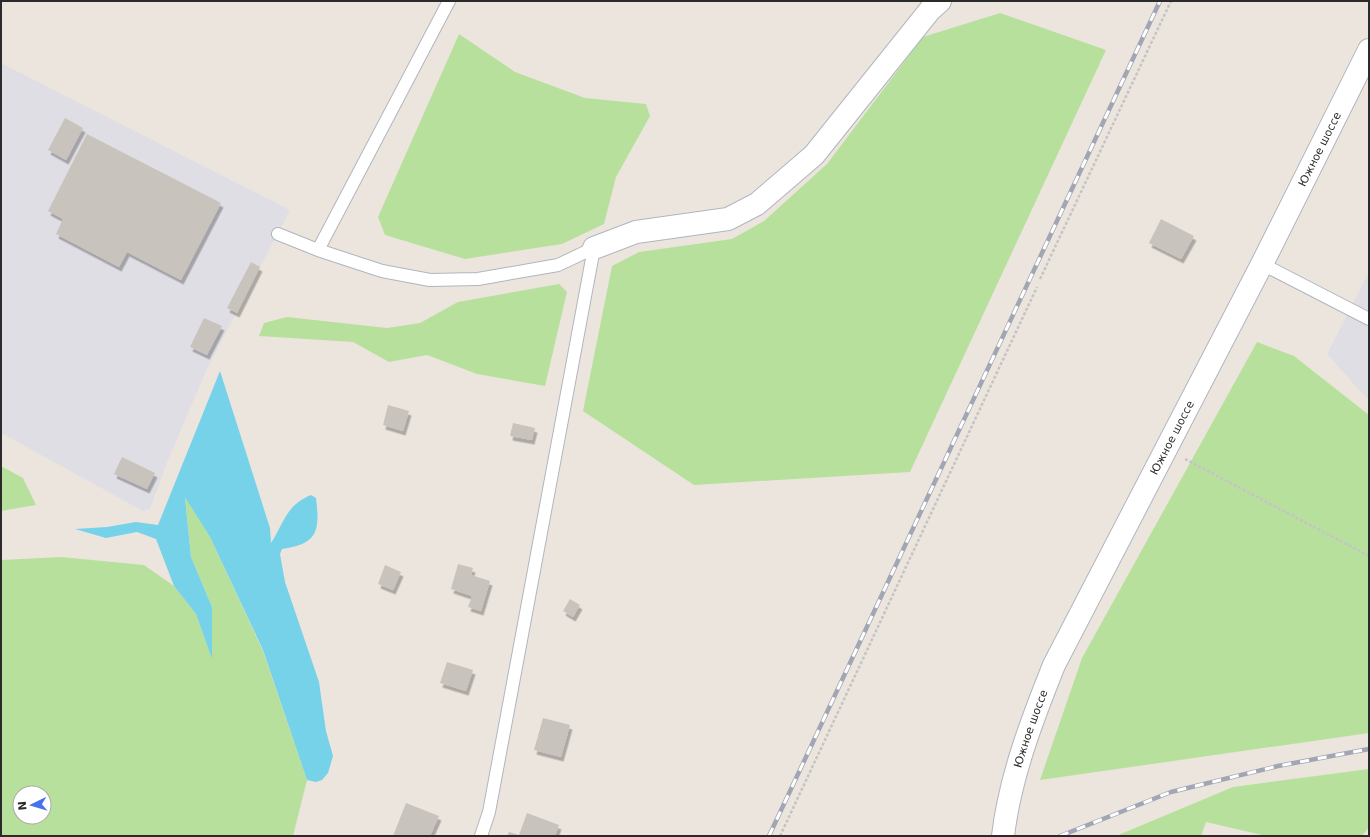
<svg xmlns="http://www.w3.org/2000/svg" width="1370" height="837" font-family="'DejaVu Sans',sans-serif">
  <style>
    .industrial { fill: #e0dee5 }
    .green { fill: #b8e09d; fill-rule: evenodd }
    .water { fill: #76d2e9 }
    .building { fill: #c8c3bc; filter: url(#shadow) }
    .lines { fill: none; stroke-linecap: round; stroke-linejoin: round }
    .service-casing { stroke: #b1b5be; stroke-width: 14 }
    .minor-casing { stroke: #b1b5be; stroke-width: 24 }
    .path { stroke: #c4c4c4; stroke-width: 2.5; stroke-dasharray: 3 2; stroke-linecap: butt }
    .service { stroke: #fff; stroke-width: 12 }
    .minor { stroke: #fff; stroke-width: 22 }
    .rail-casing { stroke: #a1a5b4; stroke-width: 4.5 }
    .rail { stroke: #fff; stroke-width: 3; stroke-dasharray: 9; stroke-linecap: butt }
    .labels { text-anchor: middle; stroke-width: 3; stroke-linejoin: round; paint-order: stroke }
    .street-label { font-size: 11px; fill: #2b2b2b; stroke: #fff }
  </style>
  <defs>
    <filter id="shadow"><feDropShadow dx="2.5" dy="4.5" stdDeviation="0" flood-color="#0004"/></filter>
  </defs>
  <rect width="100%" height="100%" fill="#ece5de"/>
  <!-- industrial -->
  <path class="industrial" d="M1 63 290 210 206 371 168 460 150 509 143 511 1 433Z
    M1369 272V401L1327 354Z"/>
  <!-- green -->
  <path class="green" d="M1000 13 1106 50 910 472 694 485 583 411 612 266 639 252 732 239 764 221 827 164 923 37Z
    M459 34 515 72 585 98 646 104 650 116 616 177 604 224 562 244 465 259 385 235 378 217Z
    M559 284 567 292 545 386 477 374 427 355 389 362 353 342 259 336 264 323 287 317 387 328 420 323 458 302Z
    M1257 342 1294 356 1369 415V733L1040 780 1082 658Z
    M1 466 23 478 36 505 1 511Z
    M185 496 210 537 263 651 307 780 293 836H1V560L61 557 144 565 174 586 196 614 212 658V607L191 557ZM20 793H44V817H20Z
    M1369 769V827L1362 836H1266L1206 822 1201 836H1116L1233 787Z"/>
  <!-- water -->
  <path class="water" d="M220 371 270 528 271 543C284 523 286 505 311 495L316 498C320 531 318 544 282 549L280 554 285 582 319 682 326 731 333 756 328 773 322 780 316 782 307 780 263 650 210 537 185 497 191 557 212 607V659L196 614 174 586 156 539 137 532 106 538 75 529 107 527 136 522 158 525Z"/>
  <!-- building -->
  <path class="building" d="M65 118 83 128 66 160 48 150Z
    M87 134 221 203 181 280 127 252 119 267 56 234 63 219 48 211Z
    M1161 219 1194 236 1181 259 1149 243Z
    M251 262 260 267 237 313 227 308Z
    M204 318 222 326 207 355 190 347Z
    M388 405 409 411 403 431 383 425Z
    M513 423 535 428 532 440 510 436Z
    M122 457 155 473 147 489 114 474Z
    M458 564 473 568 471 575 490 581 481 611 468 607 472 596 451 589Z
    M385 565 401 572 393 590 378 584Z
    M570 599 580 605 573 617 563 611Z
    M447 662 473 670 466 691 440 683Z
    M543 718 570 725 561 757 534 750Z
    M406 803 439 816 430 836H393Z
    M527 813 559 825 555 836H507L509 832 519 835Z"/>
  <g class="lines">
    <defs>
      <path id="service" d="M278 234 318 250 382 271 430 280 478 279 558 265 594 248
        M318 250 449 1
        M1262 264 1369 319
        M481 836 489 812 594 248"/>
      <g id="minor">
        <path d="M594 248 636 232 728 219 757 204 814 155 930 10 940 1"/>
        <path id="s1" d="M1003 836C1010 777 1032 720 1054 665L1262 264 1369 50"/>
      </g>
    </defs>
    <!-- service casing -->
    <use href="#service" class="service-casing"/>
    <!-- minor casing -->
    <use href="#minor" class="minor-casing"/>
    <!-- path -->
    <path class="path" d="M1040 279 1171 1
      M1185 459 1369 556
      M780 836 1037 287"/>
    <!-- service -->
    <use href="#service" class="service"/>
    <!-- minor -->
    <use href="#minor" class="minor"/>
    <defs>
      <path id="rail" d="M769 836 1160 1
        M1060 836 1171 792 1278 766 1369 749"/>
    </defs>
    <!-- rail casing -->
    <use href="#rail" class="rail-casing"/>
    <!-- rail -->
    <use href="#rail" class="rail"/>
  </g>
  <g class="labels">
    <!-- street labels -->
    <g class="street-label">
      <text dy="4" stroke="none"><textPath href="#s1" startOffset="759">Южное шоссе</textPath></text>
      <text dy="4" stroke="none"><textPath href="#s1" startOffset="435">Южное шоссе</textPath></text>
      <text dy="4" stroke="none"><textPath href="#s1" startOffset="111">Южное шоссе</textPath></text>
    </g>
  </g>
  <!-- border -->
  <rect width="1370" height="837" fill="none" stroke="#2b2b2b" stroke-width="4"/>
  <!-- north arrow -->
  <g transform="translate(32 805) rotate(265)"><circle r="19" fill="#ffffff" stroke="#aaaaaa"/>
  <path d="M0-3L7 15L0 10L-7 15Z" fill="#4671f1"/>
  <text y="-6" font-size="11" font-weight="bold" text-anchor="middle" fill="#2b2b2b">N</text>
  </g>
</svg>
